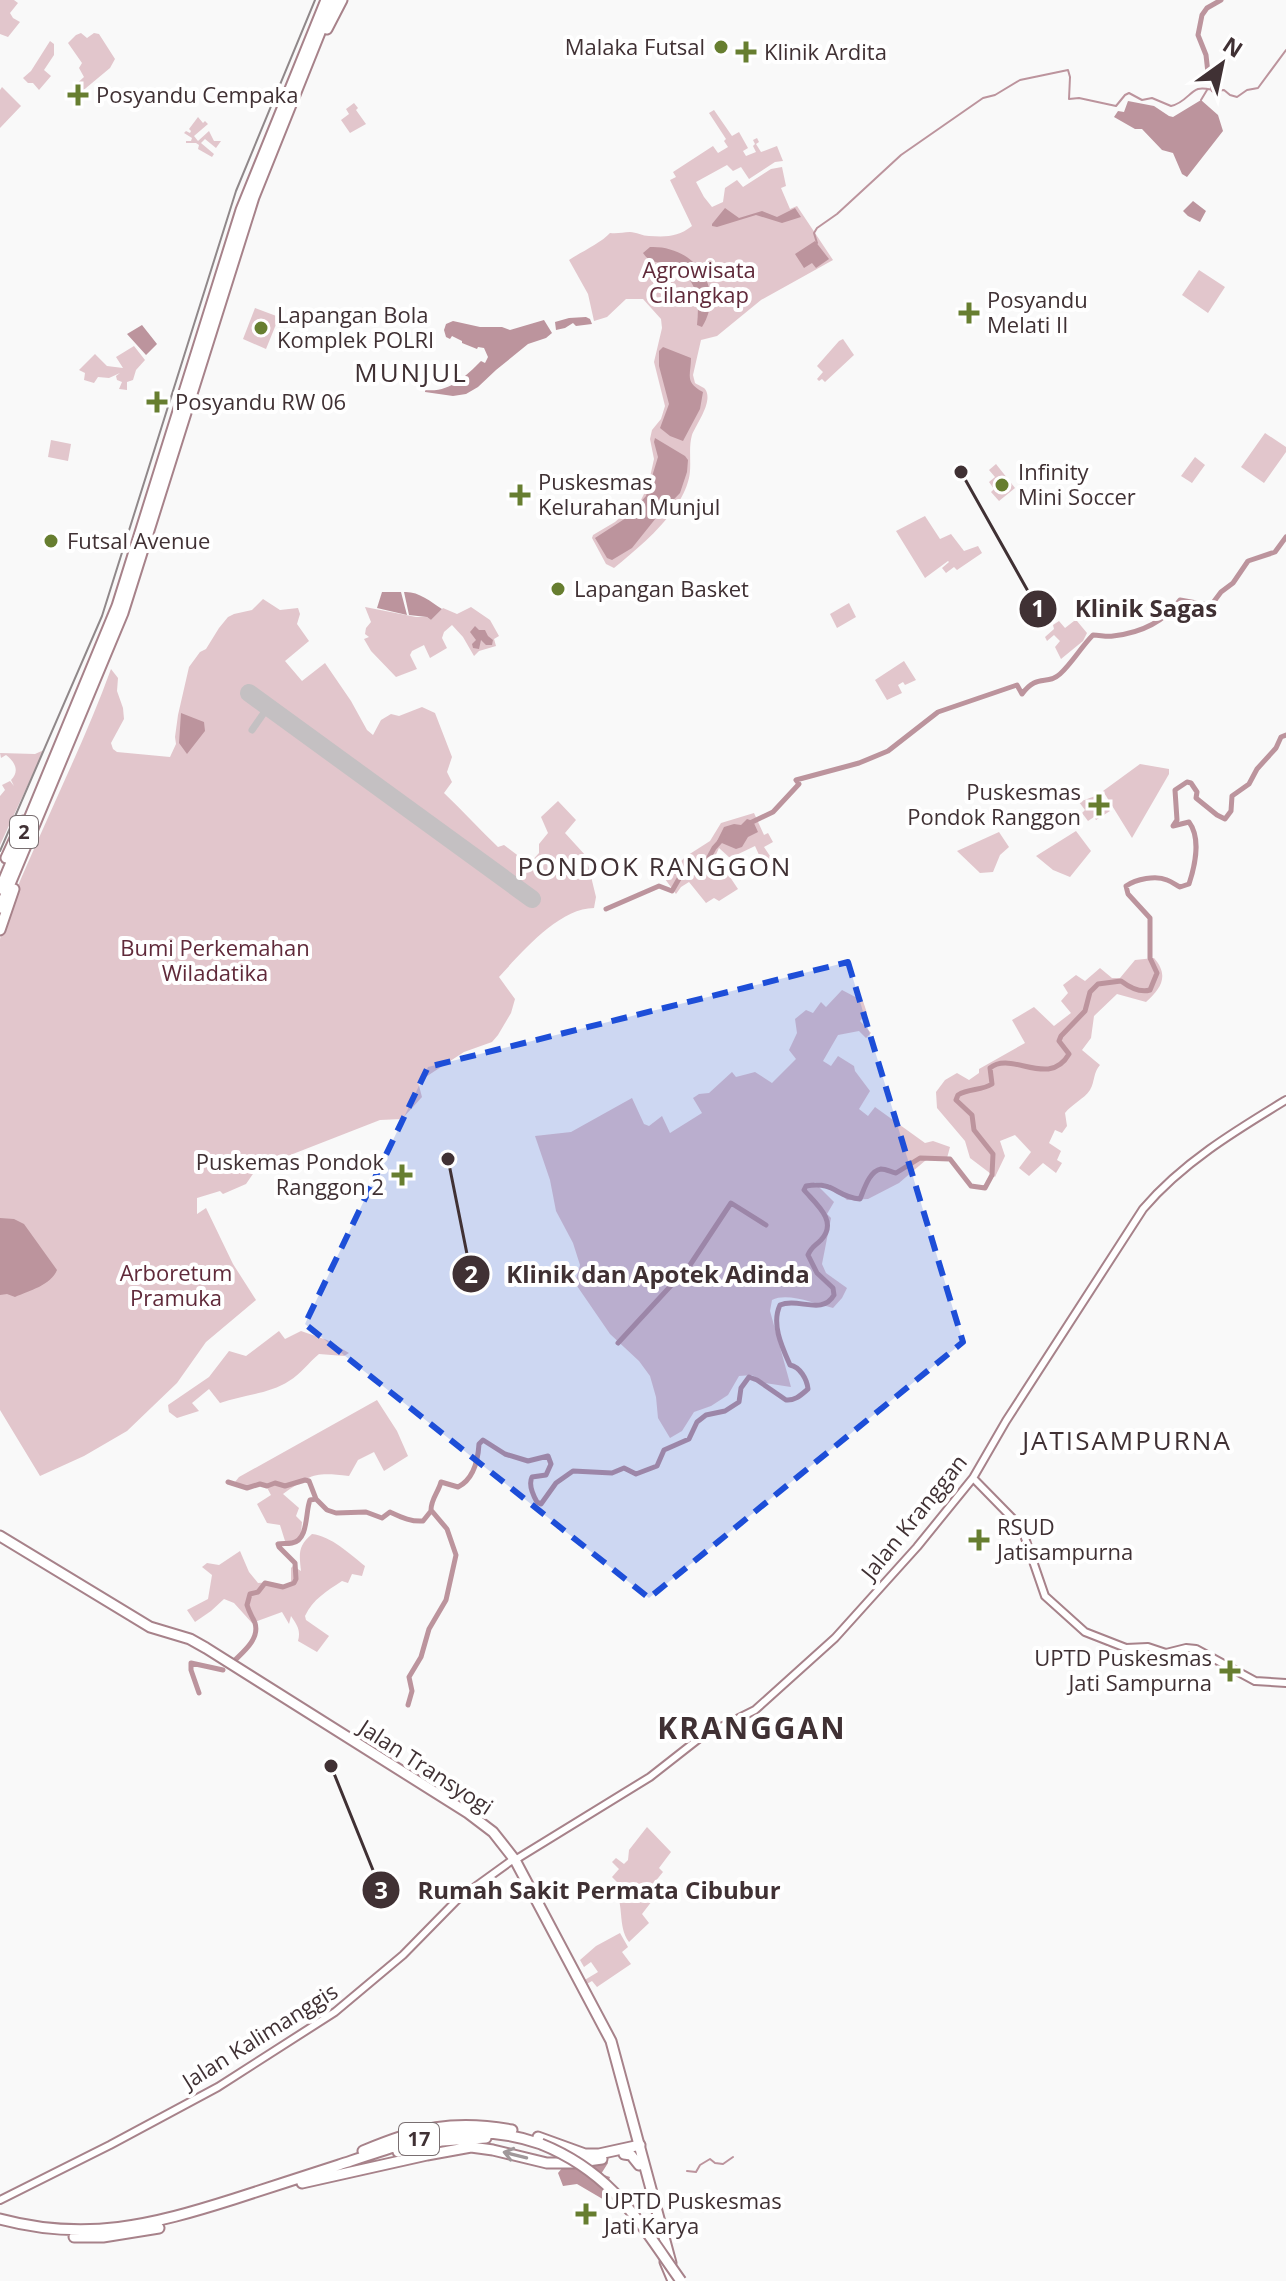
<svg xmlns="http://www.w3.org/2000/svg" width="1286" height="2281" font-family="'Open Sans',sans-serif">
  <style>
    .green { fill: #e2c6cc }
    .water { fill: #bc949d }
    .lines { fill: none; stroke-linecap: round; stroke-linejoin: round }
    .stream { stroke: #bc949d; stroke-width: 2 }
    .river { stroke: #bc949d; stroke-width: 5 }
    .taxiway { stroke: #c4c0c2; stroke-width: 7 }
    .runway { stroke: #c4c0c2; stroke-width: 18 }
    .secondary-casing { stroke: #a7828a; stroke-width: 10 }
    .trunk-casing { stroke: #a7828a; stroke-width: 13 }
    .motorway-casing { stroke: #a7828a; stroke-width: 13 }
    .secondary { stroke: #fff; stroke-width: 6 }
    .trunk { stroke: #fff; stroke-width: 9 }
    .motorway { stroke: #fff; stroke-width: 9 }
    .tram { stroke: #90888a; stroke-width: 2 }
    .motorway-bridge-casing { stroke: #a7828a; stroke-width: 13; stroke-linecap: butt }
    .motorway-bridge { stroke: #fff; stroke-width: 9 }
    .oneway { stroke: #a0989a }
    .marked { fill: #1d4ed8; fill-opacity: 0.2; stroke: #1d4ed8; stroke-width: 6; stroke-dasharray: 16 10; stroke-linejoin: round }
    .poi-dot { fill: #677e30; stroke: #fff; stroke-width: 3 }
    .labels { text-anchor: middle; stroke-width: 8; stroke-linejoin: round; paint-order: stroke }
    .shield { fill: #fff; stroke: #796f71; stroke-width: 2 }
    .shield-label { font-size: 20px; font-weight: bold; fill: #403134 }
    .poi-label { font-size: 22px; fill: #403134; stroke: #fff; text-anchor: start }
    .park-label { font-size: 22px; fill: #602a3a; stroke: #fff }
    .street-label { font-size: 22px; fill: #403134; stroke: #fff }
    .quarter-label { font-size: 26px; letter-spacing: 2px; fill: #403134; stroke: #fff }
    .district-label { font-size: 30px; font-weight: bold; letter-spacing: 2px; fill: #403134; stroke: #fff }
    .leader { fill: none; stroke: #403134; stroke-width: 3 }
    .callout-dot { fill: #403134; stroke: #fff; stroke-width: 3 }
    .mark-label { font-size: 24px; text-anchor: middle; font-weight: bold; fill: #fff }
    .callout-label { font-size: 24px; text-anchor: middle; font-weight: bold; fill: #403134; stroke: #fff; stroke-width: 8; stroke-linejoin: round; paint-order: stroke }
  </style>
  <rect width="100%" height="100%" fill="#f9f9f9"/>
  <!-- green -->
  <path class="green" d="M0 0H14L18 3 10 13 13 18 20 22 8 37 0 34Z
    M81 33 87 38 94 33 99 34 115 59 110 68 80 93 73 87 84 77 79 68 82 63 68 43 76 35Z
    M50 41 54 44V55L44 70 51 76 39 90 33 83H28L23 78 31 71Z
    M2 87 21 106 0 128V90Z
    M354 103 358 108 356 110 366 124 350 133 341 120 349 114 346 109Z
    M714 110 732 136 739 132 748 148 743 151 746 156 756 152 753 146 755 144 753 140 757 138 759 142 756 144 761 152 777 146 783 161 775 162 749 179 741 167 733 171 727 165 696 182 704 197 712 207 723 202 725 188 737 180 743 187 771 169 782 167 786 186 781 188 790 209 797 206 833 260 761 300 717 336 701 340 693 375 695 383C696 384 705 388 705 389 714 401 696 424 692 435 688 448 692 465 689 478 681 513 641 546 614 568L606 564 592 538 593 535 615 522 641 500 648 486 654 459 650 439 652 430 661 419 665 406 654 362 662 328 661 319 643 299H626L607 317 594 321 588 294 569 260C581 252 601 243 610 233 618 234 623 232 630 232 636 232 643 236 649 236 667 237 678 237 692 226L670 180 676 177 673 172 713 146 718 153 728 147 724 141 726 139 709 113Z
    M198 117 203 123 205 121 208 124 194 136 198 141 209 131 214 141H221L216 148 205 139 201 143 214 154 212 157 198 149 199 145 196 143H186V141H191L192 138 184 133 186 131 190 133 191 131 189 129Z
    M1199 270 1225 287 1208 313 1182 295Z
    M255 308 279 317 266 349 243 339Z
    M843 339 854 355 825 382 822 379 819 381 817 379 823 372 817 366 839 341Z
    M134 346 145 360 136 370 133 380 127 382V390L119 389 122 382 117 380 116 376 120 373 109 378 98 377 94 383 84 380 85 373 79 370 95 354 107 366 123 368 116 357Z
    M1265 433 1286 447V452L1264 483 1241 467Z
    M51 440 71 444 68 461 48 457Z
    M1195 457 1205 465 1192 483 1181 476Z
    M996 464 1015 488 999 501 991 492 994 489 989 482 995 477 989 470Z
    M925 516 940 539 951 534 964 551 978 546 982 553 957 570 954 567 946 573 942 568 949 562 948 561 925 578 896 531Z
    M263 599 280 610 298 608 300 614 297 624 309 641 285 661 302 681 325 663 351 701 367 730 373 735 381 720 391 714 399 716 422 707 435 713 452 757 447 772 452 782 444 793C463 811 479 829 498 847L504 845 529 864 539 853V844L548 833 541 817 558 801 576 820 565 833 586 856 596 897 594 908C559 908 521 953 499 977L515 999 511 1013 498 1035 492 1042 464 1052 418 1082 422 1097 402 1119 380 1120 257 1168 246 1184 223 1194 220 1191 197 1198V1214L206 1208 233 1264 256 1300 206 1342 177 1383 127 1431 84 1456 40 1476 0 1410V939C8 905 24 872 38 840 63 783 90 727 111 669L118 678 117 691 123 708 124 719 111 743 113 749 117 752 170 757 176 744 175 737 178 715 189 667 200 652 206 649 219 628 228 617 234 614 252 610Z
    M849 603 856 617 837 628 830 614Z
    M365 607 416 617H427L431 620 443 608 457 614 471 607 490 620 499 636 494 639 496 646 479 651 474 656 463 637 452 625 444 632 442 638 447 648 430 658 424 645 412 651 410 655 417 669 396 677 371 651 364 639 369 637 365 634 366 628 371 622Z
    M1059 621 1065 628 1074 621H1077L1087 633 1083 641 1061 659 1055 647 1060 641 1054 635 1047 641 1045 637 1054 629 1053 625Z
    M904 661 916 680 905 685 903 682 898 685 902 693 887 700 875 680Z
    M44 750 0 845V796L5 790 2 785 10 781 14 786 11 780C20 771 15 762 6 755L1 758 0 753 35 754Z
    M1140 764 1169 769V774L1132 838 1103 791Z
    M1098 795 1110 811 1096 820 1094 817 1088 821 1082 813 1085 810 1079 802Z
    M754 813 764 835 768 833 773 842 764 847 780 871 769 877 755 846 730 858 719 848 713 861 724 868 738 889 719 901 714 898 706 903 689 882 681 887 676 894 665 879 685 857 710 841 721 823Z
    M1076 831 1091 851 1070 877 1053 870 1036 856Z
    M999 832 1009 847 1000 855 993 872 980 873 957 851Z
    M1154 958C1169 975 1162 988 1146 1002L1117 994 1094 1016 1091 1038 1082 1050 1100 1065C1093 1073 1095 1081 1090 1090 1084 1099 1072 1104 1065 1113L1067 1126 1062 1133 1055 1130 1049 1143 1061 1151 1057 1160 1062 1163 1056 1173 1043 1163 1029 1176 1019 1168 1031 1152 1015 1135 1000 1141 1005 1156 995 1177 970 1158 965 1141 937 1108 936 1092 945 1080 957 1073 969 1080 979 1073V1069L1025 1043 1012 1020 1034 1007 1054 1026 1071 1013 1061 1001 1068 993 1063 985 1076 975 1085 981 1100 968 1112 978H1120L1135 960Z
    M842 990 863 1001 867 1013 860 1021 871 1033 866 1038 859 1031 838 1035 823 1061 831 1066 838 1056 854 1066 855 1071 870 1091 859 1109 868 1116 875 1107 925 1143 933 1141 950 1147 947 1158 926 1160 899 1183 868 1199 847 1200 829 1184 814 1182 834 1202 827 1214 831 1218 822 1264 826 1273 847 1288 842 1298 833 1308C815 1304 788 1292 772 1300L770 1311 791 1387 765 1383 752 1375 739 1376 728 1395 711 1406 694 1412 682 1431 670 1438 658 1418 656 1397 650 1376 639 1361 610 1334 575 1283 580 1265 573 1243 556 1211 550 1180 535 1136 571 1132 632 1098 644 1124 649 1126 662 1116 670 1133 702 1113 693 1098 699 1094 709 1093 732 1072 736 1077 755 1072 772 1083 796 1059 789 1050 797 1033 795 1019 806 1010 813 1013 821 1002 826 1007Z
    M279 1331 285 1339 301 1331 327 1340 349 1353 344 1356 319 1354C308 1363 301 1374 289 1381 269 1394 243 1395 220 1403L209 1389 192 1403 199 1411 177 1418 169 1412 168 1405 209 1377 229 1351 246 1356Z
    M377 1400 397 1431 408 1456 384 1471 374 1452 358 1460 349 1476C314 1472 312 1474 283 1494L299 1508 296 1516 302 1522 301 1535 294 1543 285 1541 280 1525 267 1523 257 1504 271 1495 265 1484 245 1487 235 1482 239 1477Z
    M312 1534C331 1536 350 1554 365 1566L362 1576 352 1574 348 1583 342 1581C327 1591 313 1599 305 1616L306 1620 329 1636 317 1652 298 1641C301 1630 297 1625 291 1616L289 1624 282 1612 252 1623 234 1603 224 1599 211 1611 195 1622 187 1610 208 1599 212 1575 202 1567 207 1563 219 1565 240 1551 249 1572 258 1583 271 1582 282 1586 291 1582V1568L293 1566 301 1571C299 1553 298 1546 312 1534Z
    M647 1827 671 1852 659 1868 663 1872 645 1894 652 1901 642 1914 649 1923 629 1942C617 1926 625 1904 614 1888L618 1883 612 1877 619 1869 612 1862 616 1858 624 1864 628 1860 629 1850Z
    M620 1933 628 1947 622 1952 631 1964 597 1987 592 1981 585 1985 583 1981 598 1972 591 1962 584 1967 580 1960 596 1946Z"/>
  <!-- water -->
  <path class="water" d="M1201 100 1218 115 1223 131 1187 177 1182 174 1173 153 1162 150 1142 129H1135L1114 117 1118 111 1124 112 1128 101 1154 106 1169 116 1173 117Z
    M1193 201 1206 211 1200 222 1188 216 1183 211Z
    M725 208 739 218 762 211 777 217 795 208 801 217 782 223 756 215 717 227 712 226V224Z
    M815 241 829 259 816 268 812 263 804 268 795 254Z
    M650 247C693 245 727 287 702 327L697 325C700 297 697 274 665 264 656 262 649 262 643 253Z
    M586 317 590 319 592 324 576 326 573 323 565 328 556 330 555 322 569 318Z
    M544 320 552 333 546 338 528 344 496 370 478 387 466 394 453 396 425 392V390C449 393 465 377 481 361L485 363 488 357 484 348 478 347 477 349 462 343V341L452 336 450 339 446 337 444 330 446 324 453 321 480 327H502L510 330Z
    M142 325 157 344 146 355 127 334Z
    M663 347 691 358C691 375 684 382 703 392L700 409 683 441 670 436 660 428 669 404 659 366V351Z
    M655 438 685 456 688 460 687 472 680 493 656 518 632 548 612 560 607 558 595 538 626 518 646 496 658 457 654 442Z
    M382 592H401L407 615 377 608Z
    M404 592C418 591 430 601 442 609L431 620 427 617 409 615Z
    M475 626 479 630H485L488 636 493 640 492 645H486L481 640 479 649 473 648 472 644 476 640 470 632Z
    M181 713 204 722 205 731 187 754 179 743Z
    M747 819 753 821 758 832 748 837 742 847 736 849 717 841 724 827 734 824 741 825Z
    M0 1218 14 1219 24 1224 57 1270C51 1285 29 1291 15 1297L7 1294 0 1295Z
    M573 2155 587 2157 588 2164 607 2161 608 2163 601 2174 610 2177 604 2194 606 2201 577 2184 563 2186 558 2173Z"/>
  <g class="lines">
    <!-- stream -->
    <path class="stream" d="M1201 100 1207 90
      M817 243 814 233 817 228 837 214 901 155 983 98 995 95 1020 80 1068 70 1070 77 1069 99 1079 98 1116 106 1125 95 1129 93 1142 100 1152 98 1171 106C1185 103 1189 92 1198 89 1207 87 1215 92 1224 90L1230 95 1237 97 1247 90 1258 88 1286 50
      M687 2171 696 2172 700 2165 710 2159 715 2163 723 2164 733 2157"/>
    <!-- river -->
    <path class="river" d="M1213 90 1212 81 1208 73 1206 55 1198 35 1202 15 1207 8 1221 0
      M750 823 773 812 799 784 796 780 859 763 888 751 938 712 1017 685 1022 694C1037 673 1047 686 1060 674 1073 662 1081 647 1093 635 1100 635 1106 637 1113 636 1140 633 1164 622 1180 600L1208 605 1212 604 1221 592 1233 583 1248 561 1275 552 1286 537
      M606 909 659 886 672 891 680 877 698 861H707L714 848 724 837
      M618 1343 690 1265 731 1203 766 1225
      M228 1482 247 1488 260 1484 267 1486 275 1483 285 1486 305 1480 309 1481 316 1499 327 1510 336 1513 366 1512 382 1518 390 1512C401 1517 411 1522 423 1521L431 1511
      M233 1662C243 1652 260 1639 255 1623 252 1616 249 1612 247 1605L250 1594 258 1592 265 1583 283 1587 294 1583 296 1579 295 1563 279 1547 278 1544C282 1543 287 1544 292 1543 309 1540 305 1512 310 1500L316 1499
      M199 1693 191 1670V1663L223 1670
      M408 1705 412 1691 409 1677 421 1657 429 1629 446 1600 456 1555 447 1529 431 1510C431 1499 438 1493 441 1482L458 1487C474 1479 478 1460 479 1444L483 1440 505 1454 528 1461 548 1456 551 1464 546 1475 532 1477C528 1485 533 1495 537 1502L541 1504 556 1483 573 1471 612 1473 624 1468 636 1474 657 1466 664 1450 689 1439 697 1422 706 1415 725 1411 739 1402 741 1388 749 1377 757 1380 786 1400C795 1401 801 1395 808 1389 807 1379 800 1367 790 1365 782 1347 771 1324 780 1305 798 1297 822 1316 834 1295L833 1288 817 1273 808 1255C811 1247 815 1246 821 1240 839 1221 815 1203 804 1190L806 1186C836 1181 835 1197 860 1199 864 1190 869 1171 881 1169 886 1169 891 1172 896 1173L920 1158 950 1159 971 1186 985 1188 992 1175 993 1154 974 1130 972 1115 956 1100 958 1095C969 1088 981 1091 992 1084L990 1068C1011 1050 1049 1089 1069 1054L1059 1041 1061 1036 1085 1011 1090 992 1098 984 1121 981C1129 987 1140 993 1150 990L1157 973 1150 958V918L1128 894 1126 886C1136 879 1156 875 1167 880 1172 882 1176 885 1180 887L1189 884C1195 866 1201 838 1189 822L1173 826 1177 820 1175 790 1187 782 1191 783 1197 792 1196 798 1217 815 1225 819 1231 811 1232 796 1249 784 1257 769 1276 748 1281 737 1286 735"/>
    <!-- taxiway -->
    <path class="taxiway" d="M252 730 268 707"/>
    <!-- runway -->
    <path class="runway" d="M249 693 532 899"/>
    <defs>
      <path id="secondary" d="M973 1478 1018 1524 1024 1535 1045 1596 1085 1632 1126 1648 1148 1647 1166 1653 1186 1648 1196 1649 1255 1681 1286 1683
        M515 1860 650 1777 701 1737 755 1710 835 1638 917 1547 973 1478 1006 1421 1143 1209C1182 1163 1235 1131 1286 1100
        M0 2200 110 2145 218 2087 335 2012 403 1955 457 1900 511 1861"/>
      <path id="trunk" d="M0 1536 150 1627 190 1639 206 1648 468 1813 493 1832 515 1860 611 2041 671 2263
        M624 2154 631 2155 639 2165
        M665 2262 673 2281"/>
      <path id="motorway" d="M327 29 342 0
        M6 858 23 821
        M0 889 117 606 241 210 326 0
        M0 908 123 613 254 197 333 0
        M0 930 14 889
        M538 2137 585 2154H599L640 2145
        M363 2151C418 2128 453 2119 512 2130
        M398 2152 442 2141 486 2138
        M302 2183 427 2155 471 2147 493 2150 547 2163H573L602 2159
        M0 2219C86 2242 152 2225 234 2199 269 2188 304 2176 339 2165 408 2142 469 2118 541 2144
        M74 2237H103L159 2228"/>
    </defs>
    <!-- secondary casing -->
    <use href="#secondary" class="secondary-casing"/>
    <!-- trunk casing -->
    <use href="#trunk" class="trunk-casing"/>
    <!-- motorway casing -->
    <use href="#motorway" class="motorway-casing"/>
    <!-- secondary -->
    <use href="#secondary" class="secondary"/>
    <!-- trunk -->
    <use href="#trunk" class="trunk"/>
    <!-- motorway -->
    <use href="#motorway" class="motorway"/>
    <!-- tram -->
    <path class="tram" d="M0 851 102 616 236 191 315 0"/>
    <defs>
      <path id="motorway-bridge" d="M541 2144C613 2173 639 2222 681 2281"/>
    </defs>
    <!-- motorway-bridge casing -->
    <use href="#motorway-bridge" class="motorway-bridge-casing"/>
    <!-- motorway-bridge -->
    <use href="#motorway-bridge" class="motorway-bridge"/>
  </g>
  <!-- one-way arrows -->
  <defs><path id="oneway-shaft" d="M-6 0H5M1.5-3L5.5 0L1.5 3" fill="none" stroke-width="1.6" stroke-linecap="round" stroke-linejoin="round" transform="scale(2)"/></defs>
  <use class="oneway" href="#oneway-shaft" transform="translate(515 2155) rotate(-166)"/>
  <!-- marked area -->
  <path class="marked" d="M848 962 963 1342 649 1598 305 1324 428 1067Z"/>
  <!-- markers -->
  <g class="poi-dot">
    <circle cx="721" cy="47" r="8"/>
    <path d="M742 40h8v8h8v8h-8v8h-8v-8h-8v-8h8z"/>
    <path d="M74 83h8v8h8v8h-8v8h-8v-8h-8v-8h8z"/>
    <path d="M965 301h8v8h8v8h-8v8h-8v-8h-8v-8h8z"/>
    <circle cx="261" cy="328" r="8"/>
    <path d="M153 390h8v8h8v8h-8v8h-8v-8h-8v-8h8z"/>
    <circle cx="1002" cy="485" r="8"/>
    <path d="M516 483h8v8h8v8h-8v8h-8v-8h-8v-8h8z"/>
    <circle cx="51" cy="541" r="8"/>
    <circle cx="558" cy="589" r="8"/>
    <path d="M1095 793h8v8h8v8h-8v8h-8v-8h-8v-8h8z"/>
    <path d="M398 1163h8v8h8v8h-8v8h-8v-8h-8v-8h8z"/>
    <path d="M975 1528h8v8h8v8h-8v8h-8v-8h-8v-8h8z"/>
    <path d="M1226 1659h8v8h8v8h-8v8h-8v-8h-8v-8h8z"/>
    <path d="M582 2202h8v8h8v8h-8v8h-8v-8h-8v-8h8z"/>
  </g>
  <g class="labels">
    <!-- shield labels -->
    <g class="shield">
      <rect x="10" y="816" width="28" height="32" rx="6"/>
      <rect x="399" y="2123" width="40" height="32" rx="6"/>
    </g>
    <g class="shield-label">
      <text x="24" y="839">2</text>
      <text x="419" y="2146">17</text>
    </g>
    <!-- poi labels -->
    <g class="poi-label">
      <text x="705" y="55" text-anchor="end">Malaka Futsal</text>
      <text x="764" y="60">Klinik Ardita</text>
      <text x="96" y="103">Posyandu Cempaka</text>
      <text x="987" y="308">Posyandu<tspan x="987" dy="25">Melati II</tspan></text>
      <text x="277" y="323">Lapangan Bola<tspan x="277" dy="25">Komplek POLRI</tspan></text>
      <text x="175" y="410">Posyandu RW 06</text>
      <text x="1018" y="480">Infinity<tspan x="1018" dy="25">Mini Soccer</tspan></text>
      <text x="538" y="490">Puskesmas<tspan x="538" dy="25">Kelurahan Munjul</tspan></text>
      <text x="67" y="549">Futsal Avenue</text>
      <text x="574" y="597">Lapangan Basket</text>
      <text x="1081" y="800" text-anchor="end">Puskesmas<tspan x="1081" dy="25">Pondok Ranggon</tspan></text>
      <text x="384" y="1170" text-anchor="end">Puskemas Pondok<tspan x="384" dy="25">Ranggon 2</tspan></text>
      <text x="997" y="1535">RSUD<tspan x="997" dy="25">Jatisampurna</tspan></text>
      <text x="1212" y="1666" text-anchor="end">UPTD Puskesmas<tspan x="1212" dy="25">Jati Sampurna</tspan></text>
      <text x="604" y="2209">UPTD Puskesmas<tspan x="604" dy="25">Jati Karya</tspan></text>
    </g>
    <!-- park labels -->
    <g class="park-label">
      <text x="699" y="278">Agrowisata<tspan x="699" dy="25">Cilangkap</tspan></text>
      <text x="215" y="956">Bumi Perkemahan<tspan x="215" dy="25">Wiladatika</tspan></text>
      <text x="176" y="1281">Arboretum<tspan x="176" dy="25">Pramuka</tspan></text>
    </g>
    <!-- street labels -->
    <g class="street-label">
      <text transform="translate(914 1517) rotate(-51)" y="8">Jalan Kranggan</text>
      <text transform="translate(426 1767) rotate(33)" y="8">Jalan Transyogi</text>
      <text transform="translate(260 2036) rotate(-32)" y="8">Jalan Kalimanggis</text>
    </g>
    <!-- quarter labels -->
    <g class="quarter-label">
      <text x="411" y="382">MUNJUL</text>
      <text x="655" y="876">PONDOK RANGGON</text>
      <text x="1127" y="1450">JATISAMPURNA</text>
    </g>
    <!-- district labels -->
    <g class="district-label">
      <text x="752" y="1739">KRANGGAN</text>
    </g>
  </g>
  <!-- callouts -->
  <path class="leader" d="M961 472L1038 609M448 1159L471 1274M331 1766L381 1890"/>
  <g class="callout-dot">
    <circle cx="961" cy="472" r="8"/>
    <circle cx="448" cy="1159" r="8"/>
    <circle cx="331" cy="1766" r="8"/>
    <circle cx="1038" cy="609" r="20"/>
    <circle cx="471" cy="1274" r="20"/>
    <circle cx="381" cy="1890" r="20"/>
  </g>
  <g class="mark-label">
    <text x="1038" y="617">1</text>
    <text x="471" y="1283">2</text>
    <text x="381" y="1899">3</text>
  </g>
  <g class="callout-label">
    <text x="1146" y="617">Klinik Sagas</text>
    <text x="658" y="1283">Klinik dan Apotek Adinda</text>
    <text x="599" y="1899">Rumah Sakit Permata Cibubur</text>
  </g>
  <!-- north arrow -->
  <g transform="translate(1222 64) rotate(33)" stroke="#ffffff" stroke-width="6" paint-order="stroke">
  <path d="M0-6L14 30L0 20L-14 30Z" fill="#403134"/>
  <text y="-12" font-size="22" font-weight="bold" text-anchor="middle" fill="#403134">N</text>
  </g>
</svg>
